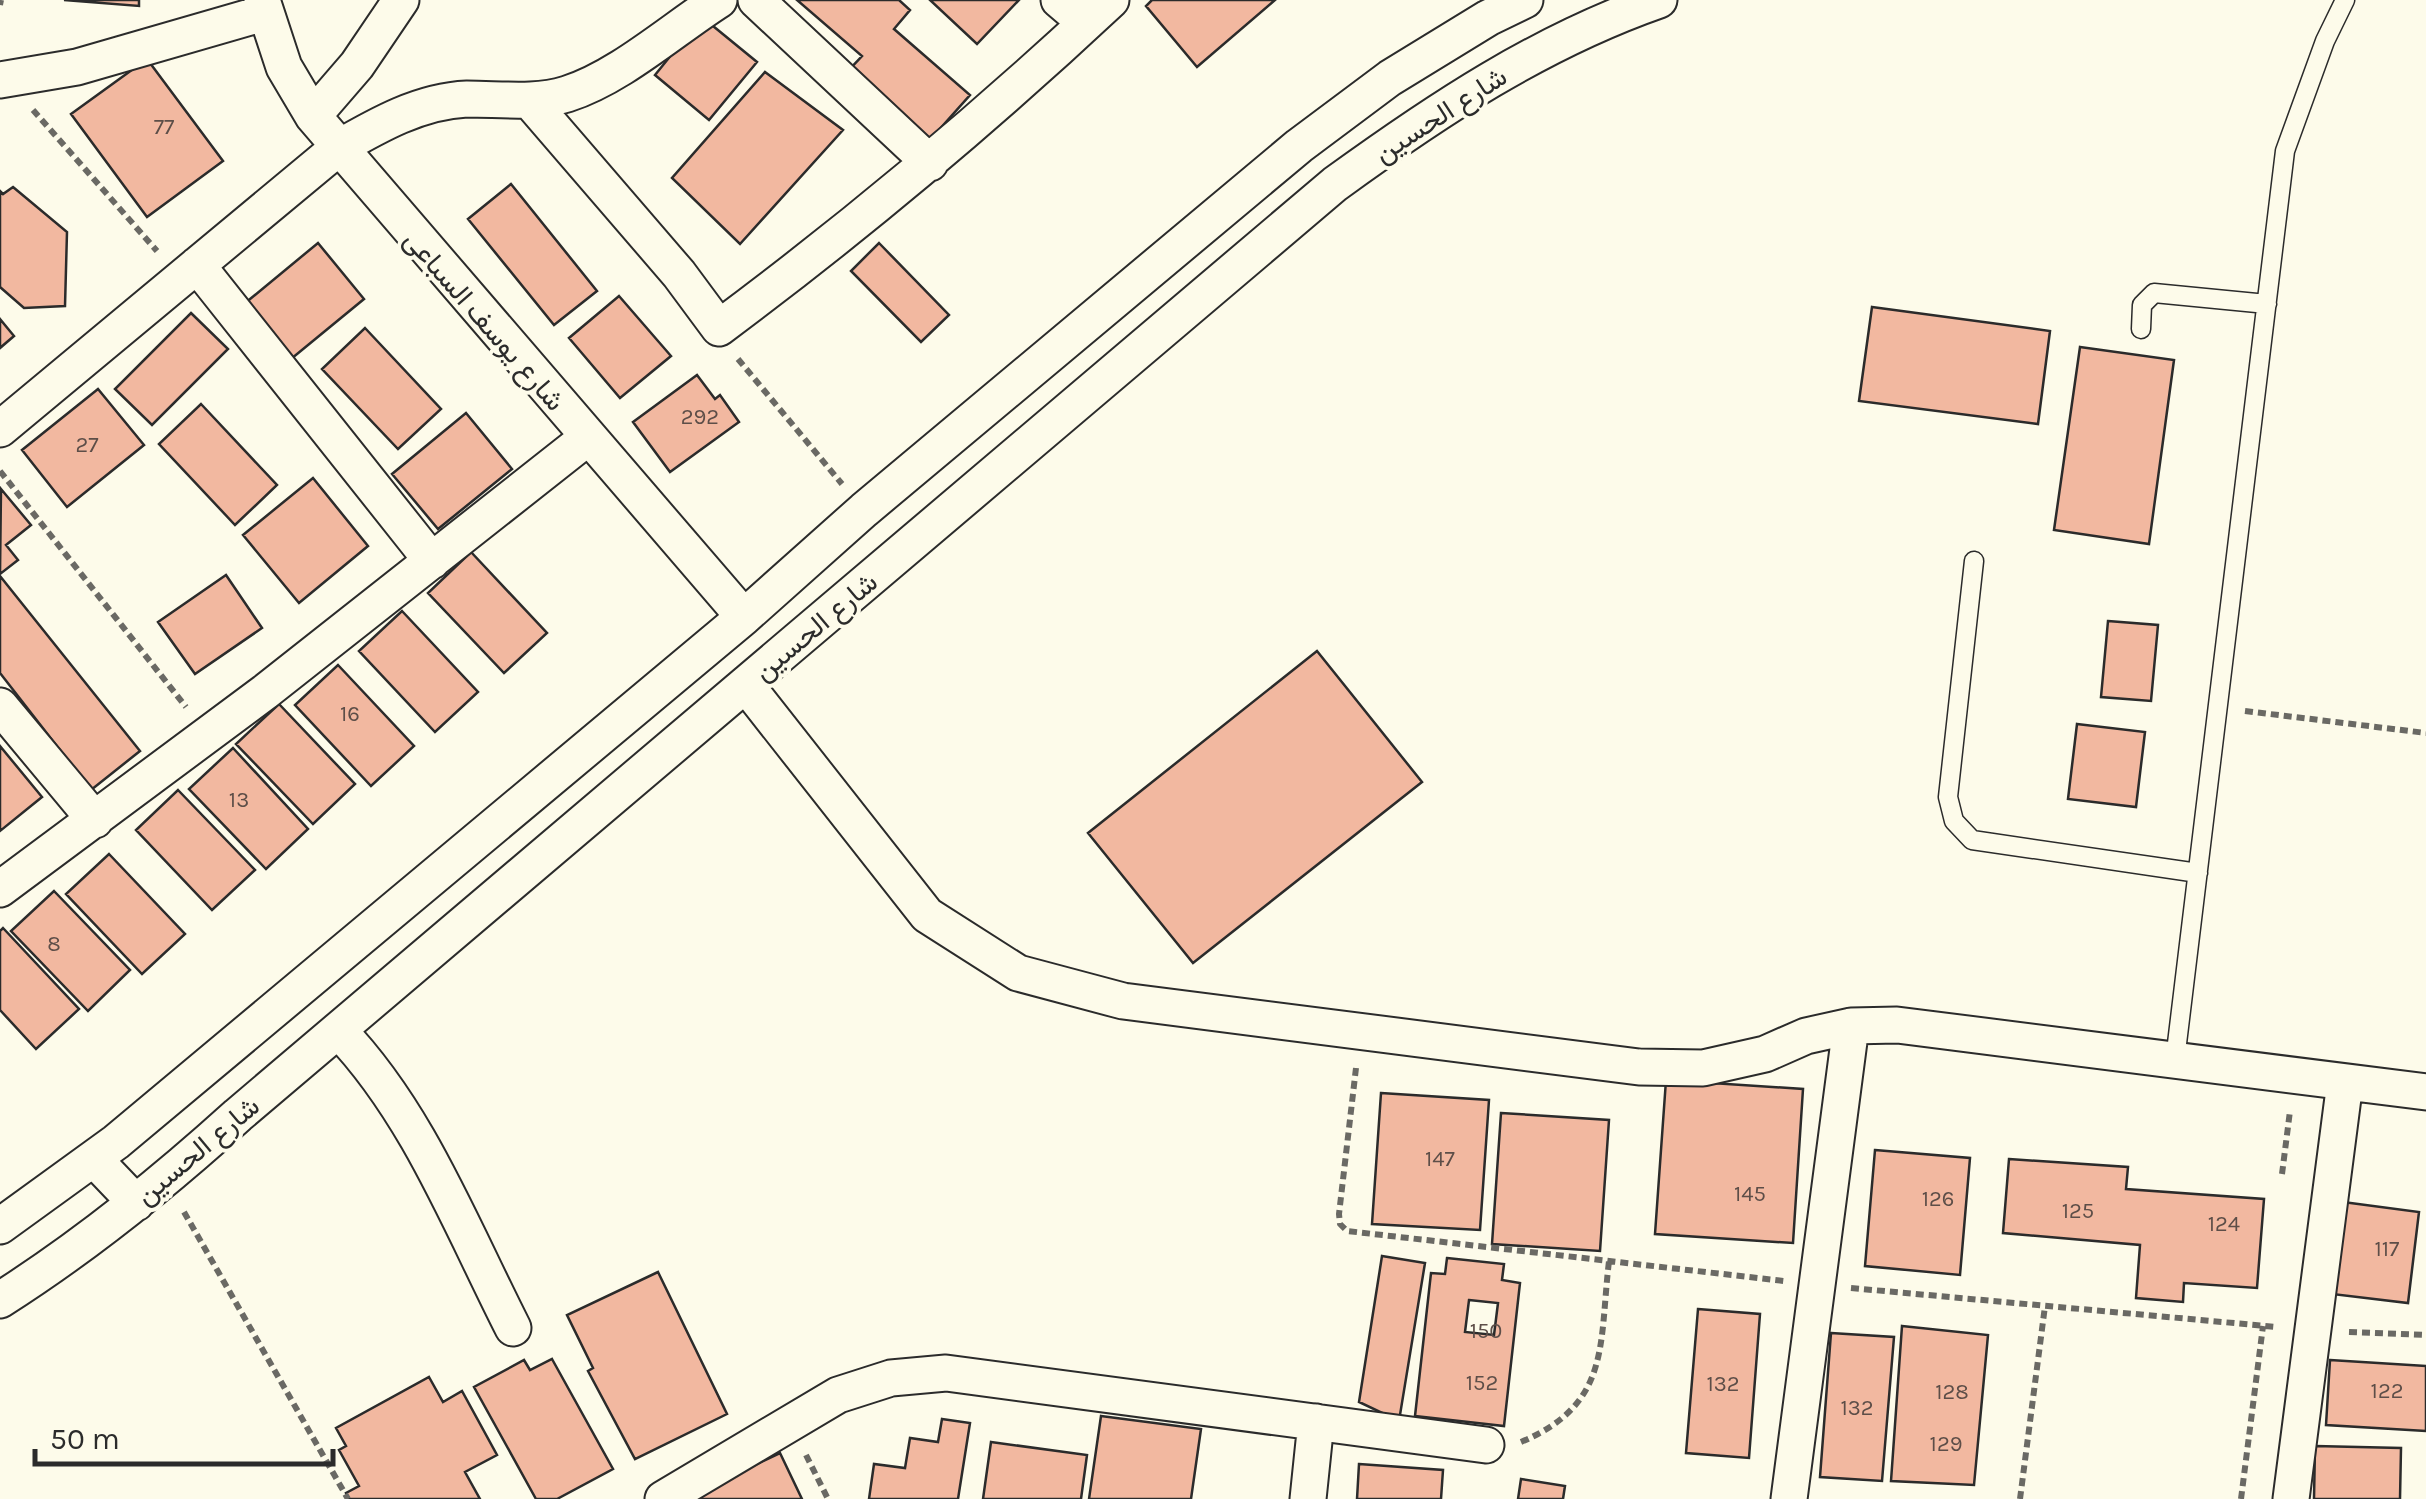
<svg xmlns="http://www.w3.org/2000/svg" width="2426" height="1499" font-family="Karla,Vazirmatn,sans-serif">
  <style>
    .building { fill: #f2b8a0; stroke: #2b2b2b; stroke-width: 2.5; fill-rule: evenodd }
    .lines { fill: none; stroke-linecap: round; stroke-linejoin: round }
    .service-casing { stroke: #2b2b2b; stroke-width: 21 }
    .minor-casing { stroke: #2b2b2b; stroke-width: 39 }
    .path { stroke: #6a6964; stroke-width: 6; stroke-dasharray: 8 5; stroke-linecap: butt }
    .service { stroke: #fdfbea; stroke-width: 18 }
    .minor { stroke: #fdfbea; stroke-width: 35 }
    .labels { text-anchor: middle; stroke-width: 8; stroke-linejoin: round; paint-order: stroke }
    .number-label { font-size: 22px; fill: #5d4e48 }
    .street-label { font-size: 28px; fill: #2b2b2b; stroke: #fdfbea }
  </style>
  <rect width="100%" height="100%" fill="#fdfbea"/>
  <!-- building -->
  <path class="building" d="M64 0H139V6Z
    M797 0H899L910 10 894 29 970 95 929 141 848 71 862 56Z
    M930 0H1019L977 44Z
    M1152 0H1275L1197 67 1146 6Z
    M702 17 757 62 709 120 655 75Z
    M147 59 223 161 147 217 71 114Z
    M765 72 843 130 740 244 672 178Z
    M511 184 597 291 554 325 468 219Z
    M13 187 67 232 65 306 24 308 0 287V191L3 194Z
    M318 243 364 299 291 359 244 304Z
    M879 243 949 315 921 342 851 271Z
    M619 296 671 356 620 398 569 338Z
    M1872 307 2050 331 2038 424 1859 401Z
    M191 313 228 349 152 425 115 389Z
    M0 319 14 336 0 348Z
    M365 328 441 409 398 449 322 369Z
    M2080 347 2174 360 2149 544 2054 530Z
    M697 375 715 399 720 395 739 422 670 472 633 422Z
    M98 389 144 445 67 507 22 450Z
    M201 404 277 485 235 525 159 444Z
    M466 413 512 469 438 529 392 474Z
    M313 478 368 546 299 603 243 535Z
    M1 489 31 525 6 545 18 560 0 574Z
    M471 552 547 633 504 673 428 593Z
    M226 575 262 628 195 674 158 622Z
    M0 576 140 751 91 790 0 673Z
    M402 611 478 692 435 732 359 651Z
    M2108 621 2158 625 2151 701 2101 697Z
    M1317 651 1422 782 1193 963 1088 833Z
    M338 665 414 746 371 786 295 705Z
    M279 704 355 784 313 824 236 744Z
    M2077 724 2145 732 2136 807 2068 799Z
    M0 746 42 797 0 831Z
    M233 748 308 829 266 869 189 789Z
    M178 790 255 870 212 910 136 830Z
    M109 854 185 934 142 974 66 894Z
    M54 891 130 970 88 1011 11 931Z
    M3 928 79 1009 36 1049 0 1010V931Z
    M1666 1080 1803 1089 1793 1243 1655 1234Z
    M1381 1093 1489 1100 1480 1230 1372 1224Z
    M1501 1113 1609 1120 1600 1251 1492 1244Z
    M1875 1150 1970 1158 1960 1275 1865 1266Z
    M2009 1159 2128 1167 2126 1189 2264 1199 2257 1288 2184 1283 2183 1302 2136 1298 2140 1245 2003 1233Z
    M2343 1202 2419 1212 2408 1303 2332 1294Z
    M1382 1256 1425 1263 1399 1421 1359 1402Z
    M1447 1258 1504 1264 1502 1280 1520 1283 1504 1426 1415 1416 1431 1273 1445 1274ZM1469 1300 1498 1303 1494 1335 1465 1332Z
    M658 1272 727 1414 635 1459 588 1371 593 1368 567 1315Z
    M1698 1309 1760 1314 1749 1458 1686 1453Z
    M1902 1326 1988 1335 1974 1485 1891 1481Z
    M1831 1333 1894 1337 1882 1481 1820 1477Z
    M552 1359 613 1469 557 1499H536L474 1387 524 1360 530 1370Z
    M2330 1360 2426 1366V1431L2326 1425Z
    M429 1377 443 1402 462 1391 497 1455 465 1472 480 1499H349L346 1493 359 1486 339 1450 346 1446 336 1428Z
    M1101 1416 1201 1429 1191 1499H1089Z
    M942 1419 970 1423 958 1499H869L874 1464 905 1468 910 1438 938 1442Z
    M991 1442 1087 1455 1081 1499H983Z
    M2315 1446 2401 1448 2400 1499H2314Z
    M780 1453 802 1499H690L689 1496Z
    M1359 1464 1443 1470 1441 1499H1357Z
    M1521 1479 1565 1486 1563 1499H1518Z"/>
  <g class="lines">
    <defs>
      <path id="service" d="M2141 329 2142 305 2154 293 2267 304
        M1974 561 1948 797 1954 821 1972 840 2198 873
        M2175 1060 2285 151 2325 41 2345 0"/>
      <path id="minor" d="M262 0 284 67 313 116 744 617
        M756 0 930 163
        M1059 0 1086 23
        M0 80 77 67 264 13
        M530 101 679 274 719 328C856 226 986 117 1111 0
        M313 116 357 65 401 0
        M197 265 432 561
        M0 429 338 148C378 125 420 101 467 99 501 99 535 104 567 94 620 77 672 30 719 0
        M746 685 927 915 1018 973 1123 1001 1639 1067 1703 1068 1765 1054 1806 1036 1851 1026 1897 1025 2426 1092
        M0 706 95 820
        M0 889 265 692 587 438
        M338 1030C418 1113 461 1226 513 1328
        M94 1159 136 1203
        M0 1226 116 1142 744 617 864 510 1299 146 1390 78 1488 18 1525 0
        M0 1300C85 1246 163 1183 238 1115L1335 184C1437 110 1539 42 1659 0
        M663 1499 838 1395 891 1378 946 1373 1486 1445
        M1308 1499 1316 1422
        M1789 1499 1851 1026
        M2291 1499 2345 1082"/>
    </defs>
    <!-- service casing -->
    <use href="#service" class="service-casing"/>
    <!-- minor casing -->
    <use href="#minor" class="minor-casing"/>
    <!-- path -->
    <path class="path" d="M0 5 1 0
      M33 110 157 251
      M738 359 842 484
      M0 471 186 707
      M2245 711 2426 733
      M1356 1068 1339 1214 1340 1224 1347 1231 1784 1281
      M2282 1174 2290 1111
      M184 1212 348 1499
      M1851 1288 2277 1327
      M2349 1332 2426 1335
      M1521 1442C1611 1404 1599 1345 1609 1261
      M806 1455 828 1499
      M2020 1499 2045 1306
      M2241 1499 2263 1326"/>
    <!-- service -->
    <use href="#service" class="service"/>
    <!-- minor -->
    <use href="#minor" class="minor"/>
  </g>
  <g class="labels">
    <!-- number labels -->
    <g class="number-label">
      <text x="164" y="134">77</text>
      <text x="700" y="424">292</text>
      <text x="87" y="452">27</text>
      <text x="350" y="721">16</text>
      <text x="239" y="807">13</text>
      <text x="54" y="951">8</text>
      <text x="1440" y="1166">147</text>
      <text x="1750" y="1201">145</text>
      <text x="1938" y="1206">126</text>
      <text x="2078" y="1218">125</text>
      <text x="2224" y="1231">124</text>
      <text x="2387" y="1256">117</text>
      <text x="1486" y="1338">150</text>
      <text x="1482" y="1390">152</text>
      <text x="1723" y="1391">132</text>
      <text x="2387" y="1398">122</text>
      <text x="1952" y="1399">128</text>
      <text x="1857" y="1415">132</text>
      <text x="1946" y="1451">129</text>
    </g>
    <!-- street labels -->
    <g class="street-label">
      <text transform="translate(1440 114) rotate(-33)" y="10">شارع الحسين</text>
      <text transform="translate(485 320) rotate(49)" y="10">شارع يوسف السباعى</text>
      <text transform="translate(815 626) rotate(-40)" y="10">شارع الحسين</text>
      <text transform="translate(197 1150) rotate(-40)" y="10">شارع الحسين</text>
    </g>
  </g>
  <!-- scale -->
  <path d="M35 1449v15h298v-15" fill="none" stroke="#2b2b2b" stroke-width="5"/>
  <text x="50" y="1449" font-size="30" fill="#2b2b2b" stroke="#fdfbea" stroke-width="8" paint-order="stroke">50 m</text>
</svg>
